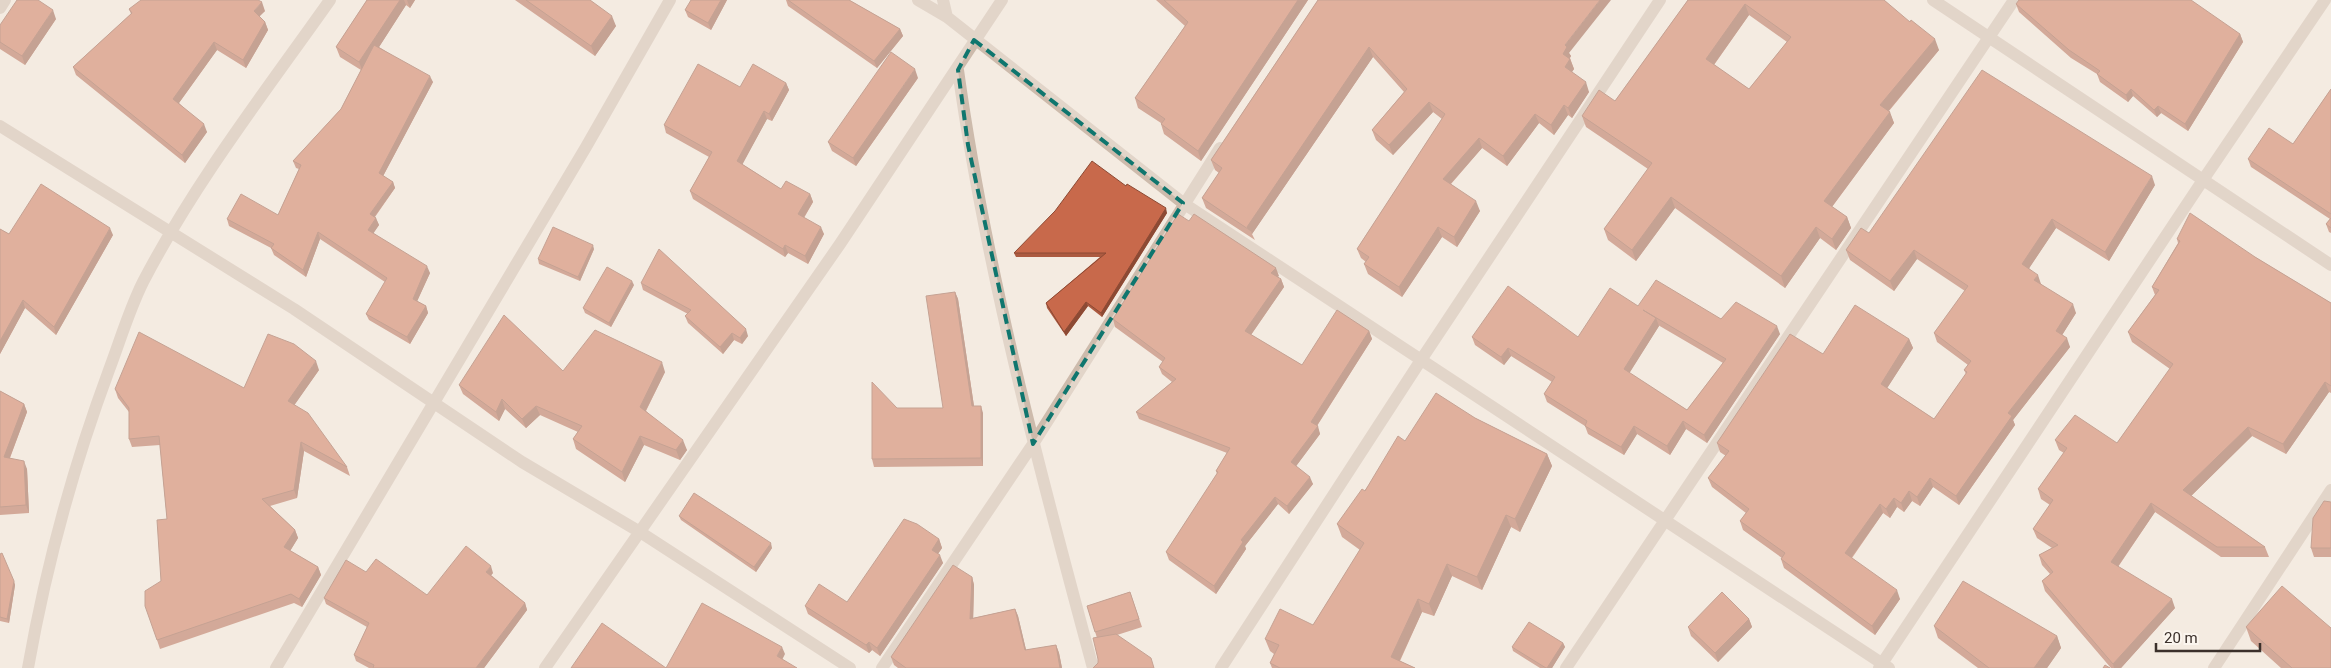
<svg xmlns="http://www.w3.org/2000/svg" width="2331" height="668" font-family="Roboto,sans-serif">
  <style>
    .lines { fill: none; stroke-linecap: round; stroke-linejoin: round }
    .minor { stroke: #cdbbac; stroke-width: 12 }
    .wall { fill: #ac5a40; fill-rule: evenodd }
    .shaded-wall { fill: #8c4a34 }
    .building { fill: #c8694b; stroke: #8c4a34; fill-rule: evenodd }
    .marked { fill: none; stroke: #0f766e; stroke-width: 4; stroke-dasharray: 10 6; stroke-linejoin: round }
  </style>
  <rect width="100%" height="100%" fill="#f4ebe1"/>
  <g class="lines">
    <!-- minor -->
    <path class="minor" d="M918 0 947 17 1183 203 1889 668
      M943 0 947 17
      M1933 0 2331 265
      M0 8 5 0
      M958 70C986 271 1040 472 1093 668
      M0 126 294 309 522 462 640 532 850 668
      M28 668C46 566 73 467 109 370 120 341 129 310 143 282 195 182 265 92 330 0
      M276 668 586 147 670 0
      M545 668 840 244 1002 0
      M882 668 1033 444 1220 148
      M1221 668 1421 360 1660 0
      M1566 668 2014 0
      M1879 668 2203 180 2325 0
      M2214 668 2331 490"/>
  </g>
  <!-- wall -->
  <path class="wall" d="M367 0H415L410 8 406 5 379 47 433 82 383 176 393 182 395 188 375 217 379 225 373 233 430 273 417 301 426 306 428 313 410 344 369 320 366 314 385 282 320 239 306 277 274 255 271 248 229 226 227 219 278 215 299 169 296 168 293 161 341 109 361 70 340 57 336 47Z
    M515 0H590L616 26 595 56Z
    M727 0 711 30 688 17 685 10Z
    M786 0H849L900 29 903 36 877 68 788 6Z
    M1156 0H1308L1201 161 1164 134 1161 124V123L1138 108 1135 98 1185 26Z
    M1318 0 1569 53 1571 56 1570 58 1574 69 1572 72 1589 92 1572 118 1568 115 1554 135 1539 123 1507 166 1482 148 1451 184 1480 211 1457 247 1442 237 1402 297 1368 274 1364 264 1366 262 1361 258 1357 249 1442 119 1433 112 1393 155 1376 140 1372 130 1404 92 1373 57 1252 234 1255 240 1206 208 1202 198 1219 173 1215 170 1211 160Z
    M1688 0H1884L1939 50 1889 111 1894 123 1832 207 1847 217 1851 228 1836 250 1820 238 1785 288 1675 208 1636 261 1608 240 1604 229 1648 169 1586 127 1582 116 1615 101ZM1749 15 1787 42 1749 89 1714 65Z
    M2016 4 2240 34 2243 42 2188 131 2161 113 2157 117 2133 96 2128 102 2100 82 2097 74 2071 58 2019 12Z
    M129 9 265 11 259 16 265 22 268 30 246 68 217 50 179 103 207 132 185 163 76 75 73 67 131 14Z
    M56 19 25 65 0 49V25Z
    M918 78 856 166 832 151 828 142Z
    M786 83 789 90 772 121 767 119 742 164 781 189 810 194 813 202 804 218 824 234 808 264 788 253 785 257 693 199 690 191 709 157 666 133 664 125 740 87Z
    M2331 89V233L2329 232 2326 224 2330 219 2251 167 2248 159 2293 144Z
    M2155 185 2109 261 2056 228 2029 268 2041 284 2076 313 2062 335 2070 347 2013 420 2015 425 1959 505 1933 487 1920 506 1912 501 1904 512 1897 507 1890 518 1883 513 1852 558 1900 599 1875 635 1784 568 1781 559 1782 558 1743 530 1740 521 1746 513 1712 487 1708 478 1726 456 1720 452 1717 443 1823 354 1909 339 1913 348 1887 388 1934 419 1966 374 1964 370 1968 365 1937 342 1934 333 1965 291 1917 259 1894 291 1850 260 1846 250 1869 233Z
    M1126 186 1167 213 1102 317 1088 306 1066 336 1047 308 1046 303 1100 257H1016L1014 253Z
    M0 229 9 234 113 235 56 335 25 308 0 354Z
    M2177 239 2255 257 2331 303V393L2329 392 2286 454 2252 436 2191 496 2265 547 2269 557H2221L2155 512 2118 567 2175 608 2121 668H2111L2045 591 2042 581 2050 574 2042 565 2039 555 2052 548 2037 538 2033 529 2050 505 2041 499 2038 489 2064 453 2059 450 2055 440 2117 443 2170 369 2132 342 2128 332 2155 295 2152 287 2178 243Z
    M594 249 580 281 539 264 538 259Z
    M1279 276 1277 277 1281 279 1284 287 1251 335 1302 365 1369 331 1372 339 1317 426 1320 434 1296 466 1313 484 1289 514 1278 504 1245 546 1246 549 1216 594 1169 560 1166 552 1217 474 1216 471 1227 453 1139 419 1136 412 1172 382 1162 374 1159 367 1163 362 1115 327 1113 319Z
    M641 283 748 336 742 344 734 340 723 354 688 323 685 316 688 314 643 290Z
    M634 285 611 327 585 313 583 308Z
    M955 292 958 299 974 406 983 413V466L874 467 872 459 897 408H943Z
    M1638 306 1721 319 1780 334 1707 443 1686 429 1670 455 1637 434 1624 455 1588 434 1585 426 1547 402 1544 394 1552 382 1511 356 1504 365 1475 345 1472 337H1578ZM1658 325 1723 363 1687 410 1629 373 1659 326Z
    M319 370 294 405 347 467 350 476 304 451 297 498 270 506 295 530 298 538 290 551 318 567 321 575 302 607 294 603 160 649 157 640 167 519 160 445 132 447 129 439V412L118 398 115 389 244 388Z
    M563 371 665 372 646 411 687 450 680 460 644 445 625 482 576 449 573 439 578 432 540 415 526 428 505 409 499 421 463 394 459 385Z
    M0 391 24 404 27 412 10 458 27 469 29 513 0 515Z
    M1475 418 1547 454 1552 466 1520 532 1511 527 1482 590 1452 576 1434 616 1422 612 1400 661 1415 668H1272L1270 663 1274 654 1270 651 1265 639 1313 625 1360 550 1342 537 1337 524 1405 441Z
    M2331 502V557H2314L2311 548Z
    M679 516 772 548 756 572 681 520Z
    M939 539 942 548 938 554 943 563 880 656 872 650 869 653 808 614 805 606 847 602Z
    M0 554 15 585 9 623 0 621Z
    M366 572 427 595 493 573 491 575 525 603 527 610 484 668H369L356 661 354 655 367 627 326 604 324 598Z
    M972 577 974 585 973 618 1015 609 1018 616 1026 650 1056 645 1059 653 1062 668H898L894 665 891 657Z
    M1130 592 1142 627 1117 635 1098 663 1097 638 1087 606Z
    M1749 619 1752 627 1718 662 1691 636 1688 627Z
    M1934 626 2057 636 2061 648 2047 668H1978L1938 638Z
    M2246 627 2331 668H2281L2251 641Z
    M1563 643 1565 647 1552 668H1540L1513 651 1512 647Z"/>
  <!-- shaded-wall -->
  <path class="shaded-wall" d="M400 0H404L406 5 363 72 359 62Z
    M407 0H415L410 8Z
    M721 0H727L711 30 708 23Z
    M1298 0H1308L1201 161 1198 151Z
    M1600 0H1611L1569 53 1571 56 1566 63 1563 54 1565 45Z
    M262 2 265 11 257 19 254 11Z
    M1745 4 1749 15 1710 70 1706 59Z
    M53 10 56 19 25 65 22 56Z
    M612 16 616 26 595 56 591 46Z
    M265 22 268 30 246 68 243 60Z
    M900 29 903 36 877 68 874 61Z
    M2240 34 2243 42 2188 131 2185 124Z
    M1935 39 1939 50 1884 116 1880 105Z
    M214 42 217 50 176 107 173 99Z
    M1369 47 1373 57 1252 234 1251 231 1247 227Z
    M1570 59 1574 69 1568 77 1565 67Z
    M915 69 918 78 856 166 853 158Z
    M430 76 433 82 381 180 379 173Z
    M1586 82 1589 92 1572 118 1568 108Z
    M786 83 789 90 772 121 769 114Z
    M2131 89 2133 96 2128 102 2126 95Z
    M1429 102 1433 112 1393 155 1389 145Z
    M1564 105 1568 115 1554 135 1551 125Z
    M2158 106 2161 113 2157 117 2154 110Z
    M764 111 767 119 740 169 737 161Z
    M1890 112 1894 123 1828 212 1824 201Z
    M1535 114 1539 123 1507 166 1503 156Z
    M204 124 207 132 185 163 182 155Z
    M1479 138 1482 148 1446 189 1443 179Z
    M2152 176 2155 185 2109 261 2105 252Z
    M393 182 395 188 372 220 370 214Z
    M810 194 813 202 801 222 798 214Z
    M1671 197 1675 208 1636 261 1632 250Z
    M1476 201 1480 211 1457 247 1454 237Z
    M1166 208 1167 213 1102 317 1101 313Z
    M1847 217 1851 228 1836 250 1832 239Z
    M376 218 379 225 371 237 368 230Z
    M2052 219 2056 228 2026 273 2022 264Z
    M821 227 824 234 808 264 805 256Z
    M1438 227 1442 237 1402 297 1399 287Z
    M1816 227 1820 238 1785 288 1781 276Z
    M110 228 113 235 56 335 54 327Z
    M318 232 320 239 306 277 303 270Z
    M593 245 594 249 580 281 578 277Z
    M785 245 788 253 785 257 783 249Z
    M1914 250 1917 259 1894 291 1890 281Z
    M427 266 430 273 415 306 413 299Z
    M1276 268 1279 276 1274 280 1271 273Z
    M2038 275 2041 284 2037 290 2034 280Z
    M1281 279 1284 287 1248 339 1245 331Z
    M632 281 634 285 611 327 609 323Z
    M955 292 958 299 975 413 972 406Z
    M23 300 25 308 0 354V341Z
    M1086 302 1088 306 1066 336 1064 332Z
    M2073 304 2076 313 2059 340 2056 331Z
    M426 306 428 313 410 344 407 337Z
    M1656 318 1659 326 1627 377 1624 369Z
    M1777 326 1780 334 1707 443 1704 435Z
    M746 329 748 336 742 344 740 338Z
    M1369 331 1372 339 1314 430 1311 422Z
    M732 333 734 340 723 354 720 347Z
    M2067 338 2070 347 2013 420 2015 425 1959 505 1956 496 2008 413Z
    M1909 339 1913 348 1884 393 1881 384Z
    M1508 348 1511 356 1504 365 1501 357Z
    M316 361 319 370 291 410 288 401Z
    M662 362 665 372 643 416 640 407Z
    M2325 382 2329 392 2286 454 2283 444Z
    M502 399 505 409 499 421 496 412Z
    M24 404 27 412 7 465 4 457Z
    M536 406 540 415 526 428 522 419Z
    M981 406 983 413V466L981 458Z
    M1683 421 1686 429 1670 455 1667 446Z
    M1318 426 1320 434 1294 469 1291 462Z
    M1634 426 1637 434 1624 455 1621 447Z
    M2248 427 2252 436 2187 500 2183 490Z
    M640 436 644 445 625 482 622 472Z
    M683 440 687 450 680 460 676 450Z
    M301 442 304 451 297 498 294 490Z
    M1547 454 1552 466 1520 532 1515 519Z
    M24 461 27 469 29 513 26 505Z
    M1310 477 1313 484 1289 514 1287 506Z
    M1930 478 1933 487 1920 506 1917 497Z
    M1909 491 1912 501 1904 512 1901 503Z
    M1275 497 1278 504 1245 546 1246 549 1216 594 1214 586 1241 540Z
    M1894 498 1897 507 1890 518 1886 509Z
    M2151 503 2155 512 2114 572 2111 562Z
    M1880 504 1883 513 1848 562 1845 553Z
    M1506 515 1511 527 1482 590 1477 577Z
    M295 530 298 538 287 556 284 547Z
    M939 539 942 548 935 558 932 550Z
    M771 543 772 548 756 572 754 567Z
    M940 555 943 563 880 656 877 648Z
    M1447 564 1452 576 1434 616 1429 604Z
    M491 566 493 573 489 578 486 572Z
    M318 567 321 575 302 607 299 599Z
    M972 577 974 585 973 627 970 619Z
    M14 581 15 585 9 623 7 619Z
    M1897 590 1900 599 1875 635 1872 626Z
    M1418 599 1422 612 1396 668 1391 657Z
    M2172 599 2175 608 2121 668H2114L2113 664Z
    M525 603 527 610 484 668H476Z
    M1015 609 1018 616 1028 658 1025 650Z
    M1749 619 1752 627 1718 662 1715 653Z
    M2057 636 2061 648 2047 668H2034Z
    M869 642 872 650 869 653 866 645Z
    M1563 643 1565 647 1552 668H1547Z
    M1056 645 1059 653 1062 668H1060Z
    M782 647 785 654 780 664 777 656Z"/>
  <!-- building -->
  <path class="building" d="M17 0H38L53 10 22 56 0 42V25Z
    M141 0H258L262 2 254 11 265 22 243 60 214 42 173 99 204 124 182 155 73 67 132 13 129 9Z
    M367 0H400L359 62 336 47Z
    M526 0H590L612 16 591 46Z
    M691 0H721L708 23 685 10Z
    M788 0H849L900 29 874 61Z
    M1164 0H1298L1198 151 1161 124 1165 119 1135 98 1188 22Z
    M1318 0H1600L1565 45 1567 47 1563 54 1570 59 1565 67 1586 82 1568 108 1564 105 1551 125 1535 114 1503 156 1479 138 1443 179 1476 201 1454 237 1438 227 1399 287 1364 264 1369 257 1357 249 1445 114 1429 102 1389 145 1372 130 1407 89 1369 47 1247 227 1251 231 1202 198 1222 168 1211 160Z
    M1688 0H1884L1910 22 1911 20 1935 39 1880 105 1890 112 1824 201 1847 217 1832 239 1816 227 1781 276 1671 197 1632 250 1604 229 1652 163 1582 116 1599 90 1615 101ZM1745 4 1791 37 1749 89 1706 59Z
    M2019 0H2191L2240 34 2185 124 2158 106 2154 110 2131 89 2126 95 2097 74 2100 71 2069 50 2016 4Z
    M374 45 430 76 379 173 393 182 370 214 376 218 368 230 427 266 413 299 426 306 407 337 366 314 387 278 318 232 303 270 271 248 274 244 227 219 241 194 278 215 301 165 293 161 341 109Z
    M891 52 915 69 853 158 828 142Z
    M698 64 740 87 753 64 786 83 769 114 764 111 737 161 781 189 786 181 810 194 798 214 821 227 805 256 785 245 783 249 690 191 712 152 664 125Z
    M1982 70 2152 176 2105 252 2052 219 2022 264 2038 275 2034 280 2073 304 2056 331 2067 338 2008 413 2012 416 1956 496 1930 478 1917 497 1909 491 1901 503 1894 498 1886 509 1880 504 1845 553 1897 590 1872 626 1781 559 1785 553 1740 521 1749 509 1708 478 1729 451 1717 443 1790 334 1823 354 1855 305 1909 339 1881 384 1934 419 1967 372 1964 370 1971 361 1934 333 1968 286 1914 250 1890 281 1846 250 1861 228 1869 233Z
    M2331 89V214L2248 159 2269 128 2293 144Z
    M1092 161 1126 186 1127 184 1166 208 1101 313 1086 302 1064 332 1046 303 1106 253H1014L1055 211Z
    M41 184 110 228 54 327 23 300 0 341V229L9 234Z
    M2190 213 2255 257 2331 303V386L2325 382 2283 444 2248 427 2183 490 2265 547H2217L2151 503 2111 562 2172 599 2113 664 2042 581 2053 572 2039 555 2058 545 2033 529 2053 500 2038 489 2067 448 2055 440 2075 415 2117 443 2173 364 2128 332 2159 290 2152 287 2180 241 2177 239Z
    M1178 214 1189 221 1194 214 1276 268 1271 273 1281 279 1245 331 1302 365 1337 310 1369 331 1311 422 1318 426 1291 462 1310 477 1287 506 1275 497 1241 540 1243 542 1214 586 1166 552 1218 472 1216 471 1230 448 1136 412 1176 379 1159 367 1165 358 1113 319Z
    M2331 218V228L2326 224Z
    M553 227 593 245 578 277 538 259Z
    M659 249 746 329 740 338 732 333 720 347 685 316 691 310 641 283Z
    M607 267 632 281 609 323 583 308Z
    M1656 280 1721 319 1736 302 1777 326 1704 435 1683 421 1667 446 1634 426 1621 447 1585 426 1587 421 1544 394 1555 377 1508 348 1501 357 1472 337 1508 286 1578 337 1610 288 1638 306ZM1643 310 1726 359 1687 410 1624 369 1656 318Z
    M955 292 972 406H981V458L872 459V382L897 408H943L926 296Z
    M504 315 563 371 595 330 662 362 640 407 683 440 676 450 640 436 622 472 573 439 582 426 536 406 522 419 502 399 496 412 459 385Z
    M139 332 244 388 268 334 294 344 316 361 288 401 308 413 347 467 301 442 294 490 262 499 295 530 284 547 318 567 299 599 291 594 157 640 145 606V591L161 581 157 520 167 519 159 436 129 439V408L115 389Z
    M0 391 24 404 4 457 24 461 26 505 0 507Z
    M1436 393 1475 418 1547 454 1515 519 1506 515 1477 577 1447 564 1429 604 1418 599 1391 657 1415 668H1280L1270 663 1279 645 1265 639 1280 609 1313 625 1364 543 1337 524 1362 489 1365 491 1398 436 1405 441Z
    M694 493 771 543 754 567 679 516Z
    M2324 501 2331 502V548H2311L2313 518Z
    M904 519 917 524 939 539 932 550 940 555 877 648 869 642 866 645 805 606 819 584 847 602Z
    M466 546 491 566 486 572 525 603 476 668H373L374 665 354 655 369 623 324 598 346 560 366 572 376 559 427 595Z
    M2 553 14 581 7 619 0 617V554Z
    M953 565 972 577 970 619 1015 609 1025 650 1056 645 1060 668H906L891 657Z
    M1963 581 2057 636 2034 668H1989L1934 626Z
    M2282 586 2331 628V668H2292L2246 627Z
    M1130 592 1139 619 1095 632 1087 606Z
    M1722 592 1749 619 1715 653 1688 627Z
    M702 603 782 647 777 656 797 668H571L602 623 666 668Z
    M1529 622 1563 643 1547 668H1546L1512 647Z
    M1116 634 1151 658 1154 668H1093L1098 663V659L1093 638Z
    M2105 665 2110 668H2103Z"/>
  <!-- marked area -->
  <path d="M0 0H2331V668H0ZM974 40 1183 203 1033 444 968 145 958 70Z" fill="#f4ebe1" fill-opacity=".55" fill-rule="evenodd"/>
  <path class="marked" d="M974 40 1183 203 1033 444 968 145 958 70Z"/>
  <!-- scale -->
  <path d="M2156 643v8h104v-8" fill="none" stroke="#3b302b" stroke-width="2.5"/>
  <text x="2164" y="643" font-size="15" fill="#3b302b" stroke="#fbf5ee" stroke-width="4" paint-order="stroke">20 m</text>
</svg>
